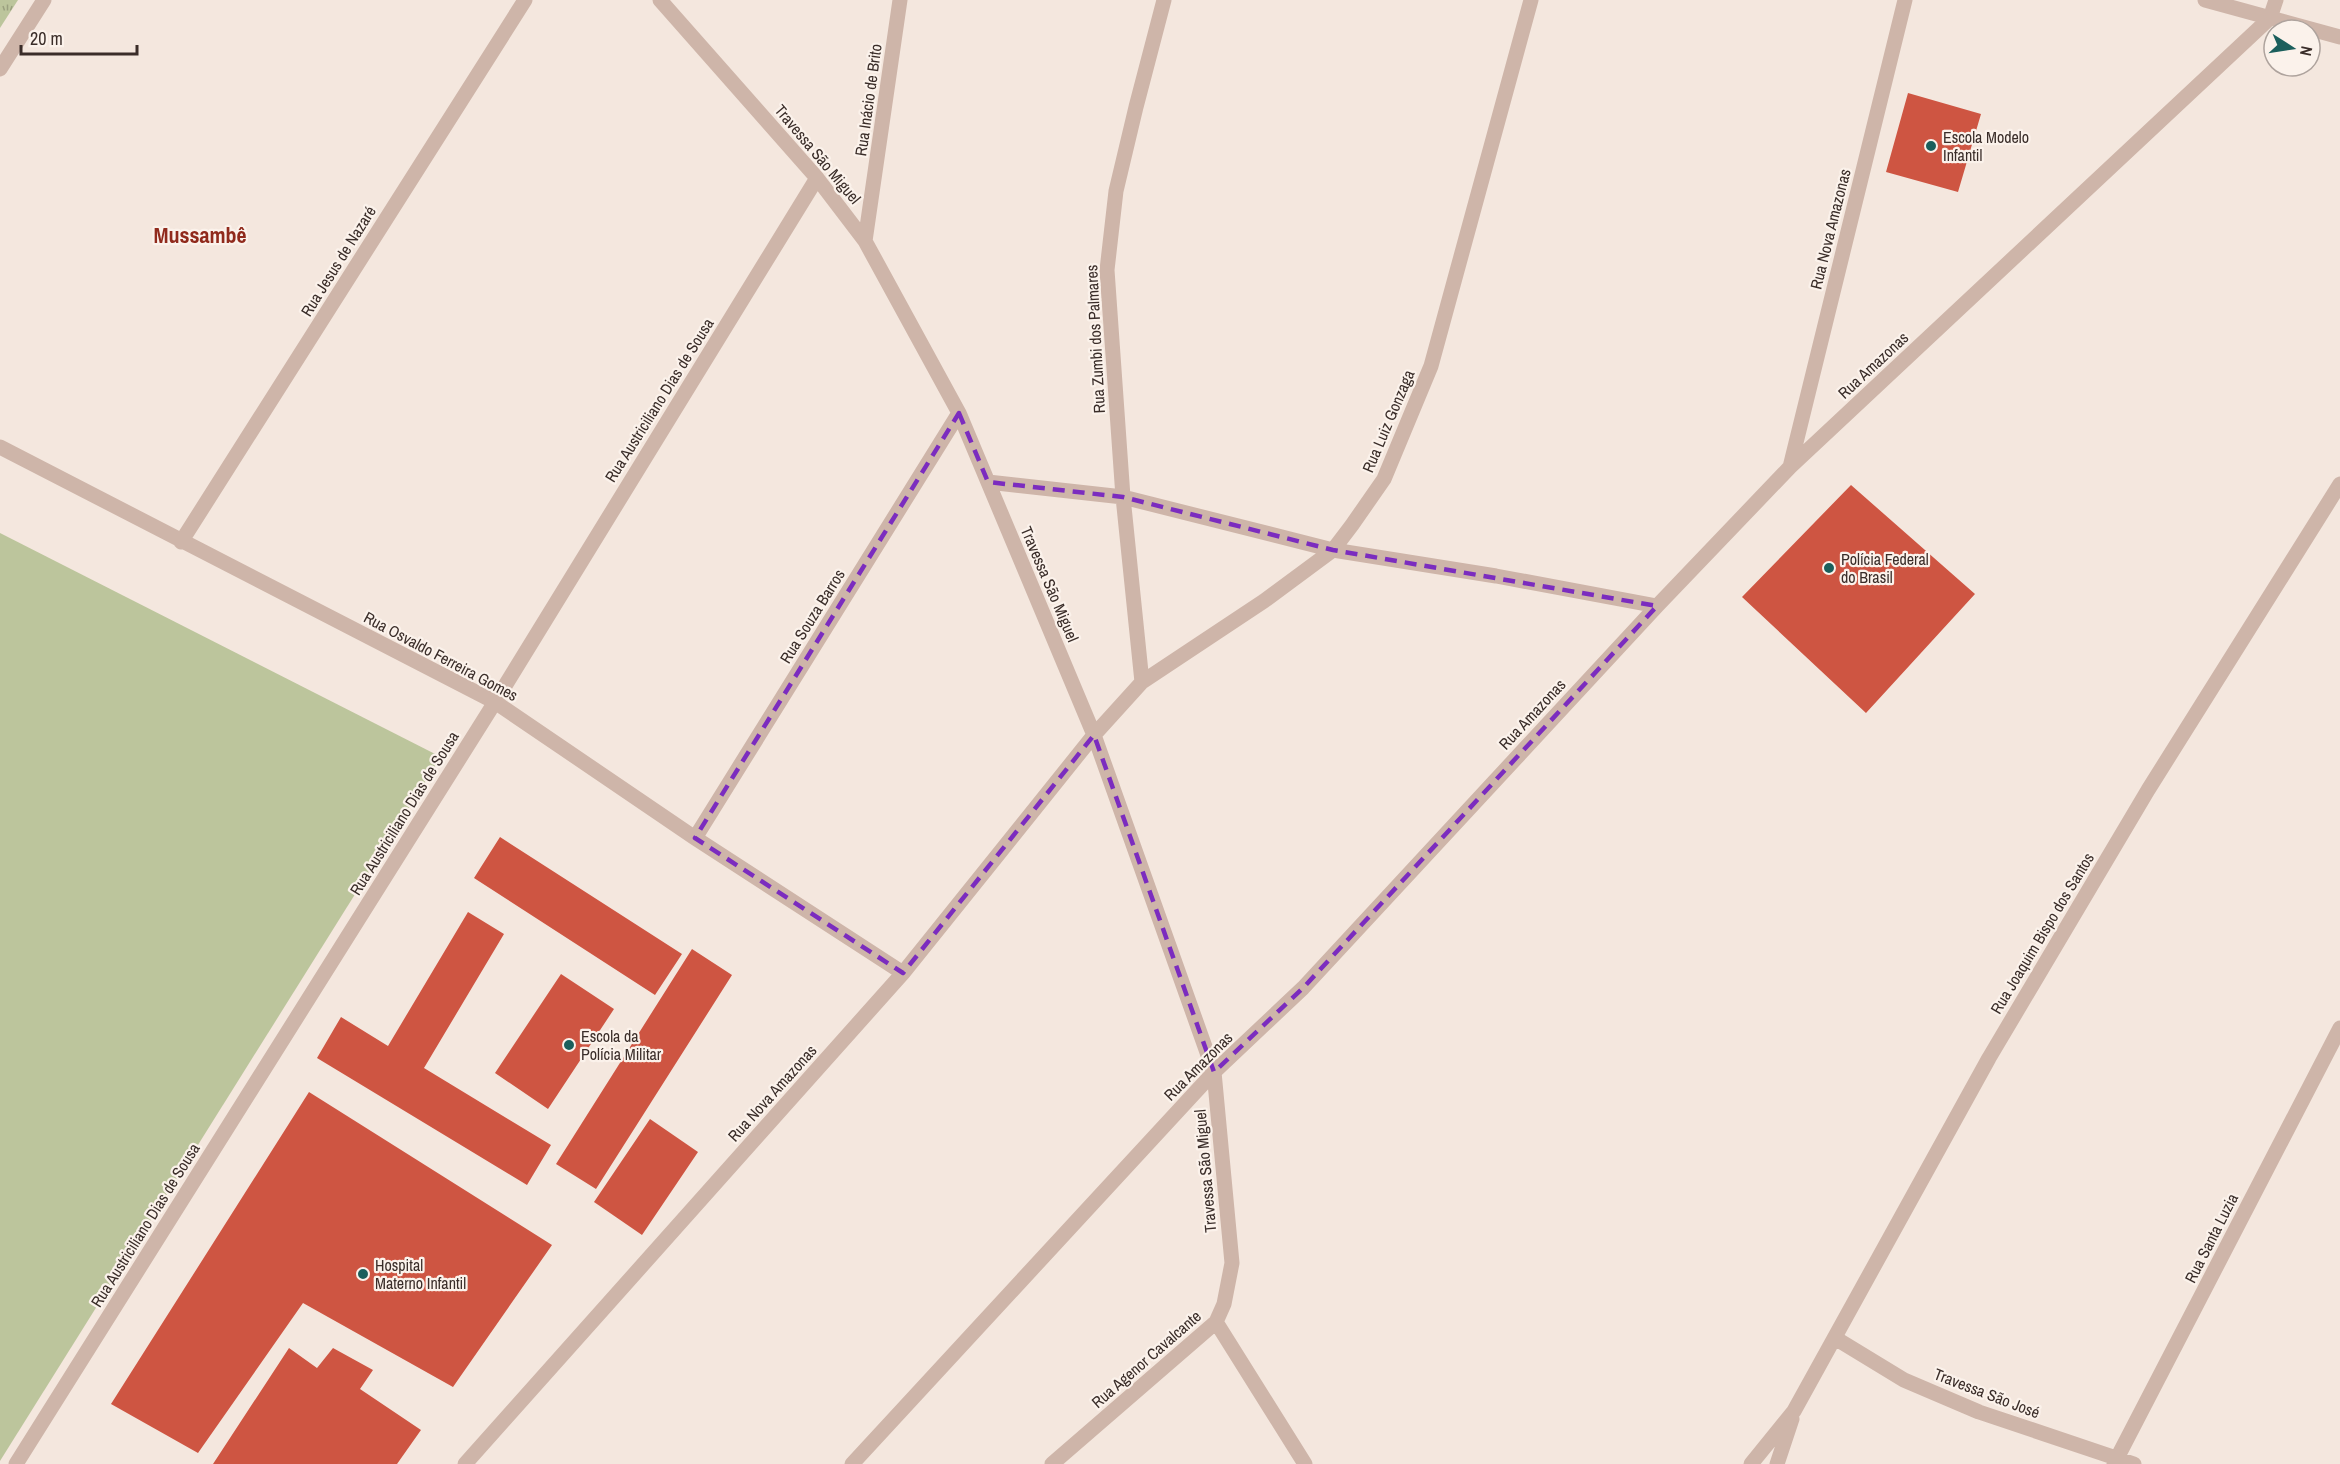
<svg xmlns="http://www.w3.org/2000/svg" width="2340" height="1464" font-family="'Archivo Narrow',sans-serif">
  <style>
    .green { fill: #bcc59c }
    .park { fill: url(#park-tufts) }
    .building { fill: #ce5542 }
    .lines { fill: none; stroke-linecap: round; stroke-linejoin: round }
    .minor { stroke: #ceb5a9; stroke-width: 15 }
    .marked { fill: none; stroke: #7b2cbf; stroke-width: 4.5; stroke-dasharray: 12 8; stroke-linejoin: round }
    .poi-dot { fill: #1b5f5c; stroke: #fbf2eb; stroke-width: 2 }
    .labels { text-anchor: middle; stroke-width: 4.5; stroke-linejoin: round; paint-order: stroke }
    .street-label { font-size: 16px; fill: #3a2d29; stroke: #fbf2eb }
    .poi-label { font-size: 16px; fill: #3a2d29; stroke: #fbf2eb; text-anchor: start }
    .district-label { font-size: 22px; font-weight: bold; fill: #902a1c; stroke: #fbf2eb }
  </style>
  <defs>
    <pattern id="park-tufts" width="24" height="20" patternUnits="userSpaceOnUse" patternTransform="scale(1.5)"><rect width="24" height="20" fill="#bcc59c"/><path d="M3 7l-1-3M5 7V3M7 7l1-3M15 17l-1-3M17 17v-4M19 17l1-3" fill="none" stroke="#9aa07f"/></pattern>
  </defs>
  <rect width="100%" height="100%" fill="#f4e7de"/>
  <!-- green -->
  <path class="green" d="M0 533 441 757 0 1461Z"/>
  <!-- park -->
  <path class="park" d="M0 0H18L0 28Z"/>
  <!-- building -->
  <path class="building" d="M1908 93 1981 114 1958 192 1886 172Z
    M1851 485 1975 594 1866 713 1742 597Z
    M500 837 682 954 655 995 474 878Z
    M468 912 504 934 424 1068 551 1145 527 1185 317 1058 341 1017 388 1046Z
    M692 949 732 975 596 1189 556 1164Z
    M561 974 614 1009 548 1109 495 1073Z
    M309 1092 552 1245 453 1387 303 1303 198 1453 111 1404Z
    M650 1119 698 1152 642 1235 594 1202Z
    M289 1348 317 1368 333 1348 373 1370 360 1389 421 1430 397 1464H213Z"/>
  <g class="lines">
    <!-- minor -->
    <path class="minor" d="M660 0 817 178 865 241 959 413 1094 735 1214 1072 1232 1263 1224 1304 1216 1322 1052 1464
      M2205 0 2340 37
      M0 69 44 0
      M865 241 900 0
      M0 447 495 702 695 838 903 973
      M1790 467 1905 0
      M988 482 1123 497 1333 550 1496 576 1657 606
      M181 542 525 0
      M1142 682 1123 497 1107 270 1116 191 1136 107 1164 0
      M695 838 959 413
      M1216 1322 1305 1464
      M1835 1338 1904 1380 1979 1412 2134 1464
      M16 1464 495 702 817 178
      M465 1464 903 973 1094 735 1142 682 1264 601 1333 550 1352 525 1384 479 1431 366 1531 0
      M852 1464 1214 1072 1303 988 1657 606 1790 467 2270 18 2276 0
      M1751 1464 1794 1411 1989 1058 2148 790 2340 484
      M1777 1464 1792 1419
      M2114 1464 2340 1028"/>
  </g>
  <!-- marked area -->
  <path class="marked" d="M959 413 988 482 1123 497 1333 550 1657 606 1303 988 1214 1072 1094 735 903 973 695 838Z"/>
  <!-- markers -->
  <g class="poi-dot">
    <circle cx="1931" cy="146" r="6"/>
    <circle cx="1829" cy="568" r="6"/>
    <circle cx="569" cy="1045" r="6"/>
    <circle cx="363" cy="1274" r="6"/>
  </g>
  <g class="labels">
    <!-- street labels -->
    <g class="street-label">
      <text transform="translate(868 100) rotate(-82)" y="6">Rua Inácio de Brito</text>
      <text transform="translate(818 154) rotate(50)" y="6">Travessa São Miguel</text>
      <text transform="translate(1830 229) rotate(-76)" y="6">Rua Nova Amazonas</text>
      <text transform="translate(338 261) rotate(-58)" y="6">Rua Jesus de Nazaré</text>
      <text transform="translate(1095 339) rotate(-93)" y="6">Rua Zumbi dos Palmares</text>
      <text transform="translate(1873 365) rotate(-43)" y="6">Rua Amazonas</text>
      <text transform="translate(659 400) rotate(-58)" y="6">Rua Austriciliano Dias de Sousa</text>
      <text transform="translate(1388 421) rotate(-67)" y="6">Rua Luiz Gonzaga</text>
      <text transform="translate(1050 584) rotate(67)" y="6">Travessa São Miguel</text>
      <text transform="translate(812 616) rotate(-58)" y="6">Rua Souza Barros</text>
      <text transform="translate(441 656) rotate(28)" y="6">Rua Osvaldo Ferreira Gomes</text>
      <text transform="translate(1532 714) rotate(-47)" y="6">Rua Amazonas</text>
      <text transform="translate(404 813) rotate(-58)" y="6">Rua Austriciliano Dias de Sousa</text>
      <text transform="translate(2042 933) rotate(-59)" y="6">Rua Joaquim Bispo dos Santos</text>
      <text transform="translate(1198 1066) rotate(-45)" y="6">Rua Amazonas</text>
      <text transform="translate(772 1093) rotate(-48)" y="6">Rua Nova Amazonas</text>
      <text transform="translate(1205 1171) rotate(-95)" y="6">Travessa São Miguel</text>
      <text transform="translate(145 1225) rotate(-58)" y="6">Rua Austriciliano Dias de Sousa</text>
      <text transform="translate(2211 1238) rotate(-63)" y="6">Rua Santa Luzia</text>
      <text transform="translate(1146 1359) rotate(-41)" y="6">Rua Agenor Cavalcante</text>
      <text transform="translate(1987 1393) rotate(21)" y="6">Travessa São José</text>
    </g>
    <!-- poi labels -->
    <g class="poi-label">
      <text x="1943" y="143">Escola Modelo<tspan x="1943" dy="18">Infantil</tspan></text>
      <text x="1841" y="565">Polícia Federal<tspan x="1841" dy="18">do Brasil</tspan></text>
      <text x="581" y="1042">Escola da<tspan x="581" dy="18">Polícia Militar</tspan></text>
      <text x="375" y="1271">Hospital<tspan x="375" dy="18">Materno Infantil</tspan></text>
    </g>
    <!-- district labels -->
    <g class="district-label">
      <text x="200" y="243">Mussambê</text>
    </g>
  </g>
  <!-- north arrow -->
  <g transform="translate(2292 48) rotate(102)"><circle r="28" fill="#fbf2eb" stroke="#aea39d" stroke-width="1.5"/>
  <path d="M0-4.5L10 22L0 15L-10 22Z" fill="#1b5f5c"/>
  <text y="-9" font-size="16" font-weight="bold" text-anchor="middle" fill="#3a2d29">N</text>
  </g>
  <!-- scale -->
  <path d="M21 45v9h116v-9" fill="none" stroke="#3a2d29" stroke-width="3"/>
  <text x="30" y="45" font-size="18" fill="#3a2d29" stroke="#fbf2eb" stroke-width="4.5" paint-order="stroke">20 m</text>
</svg>
